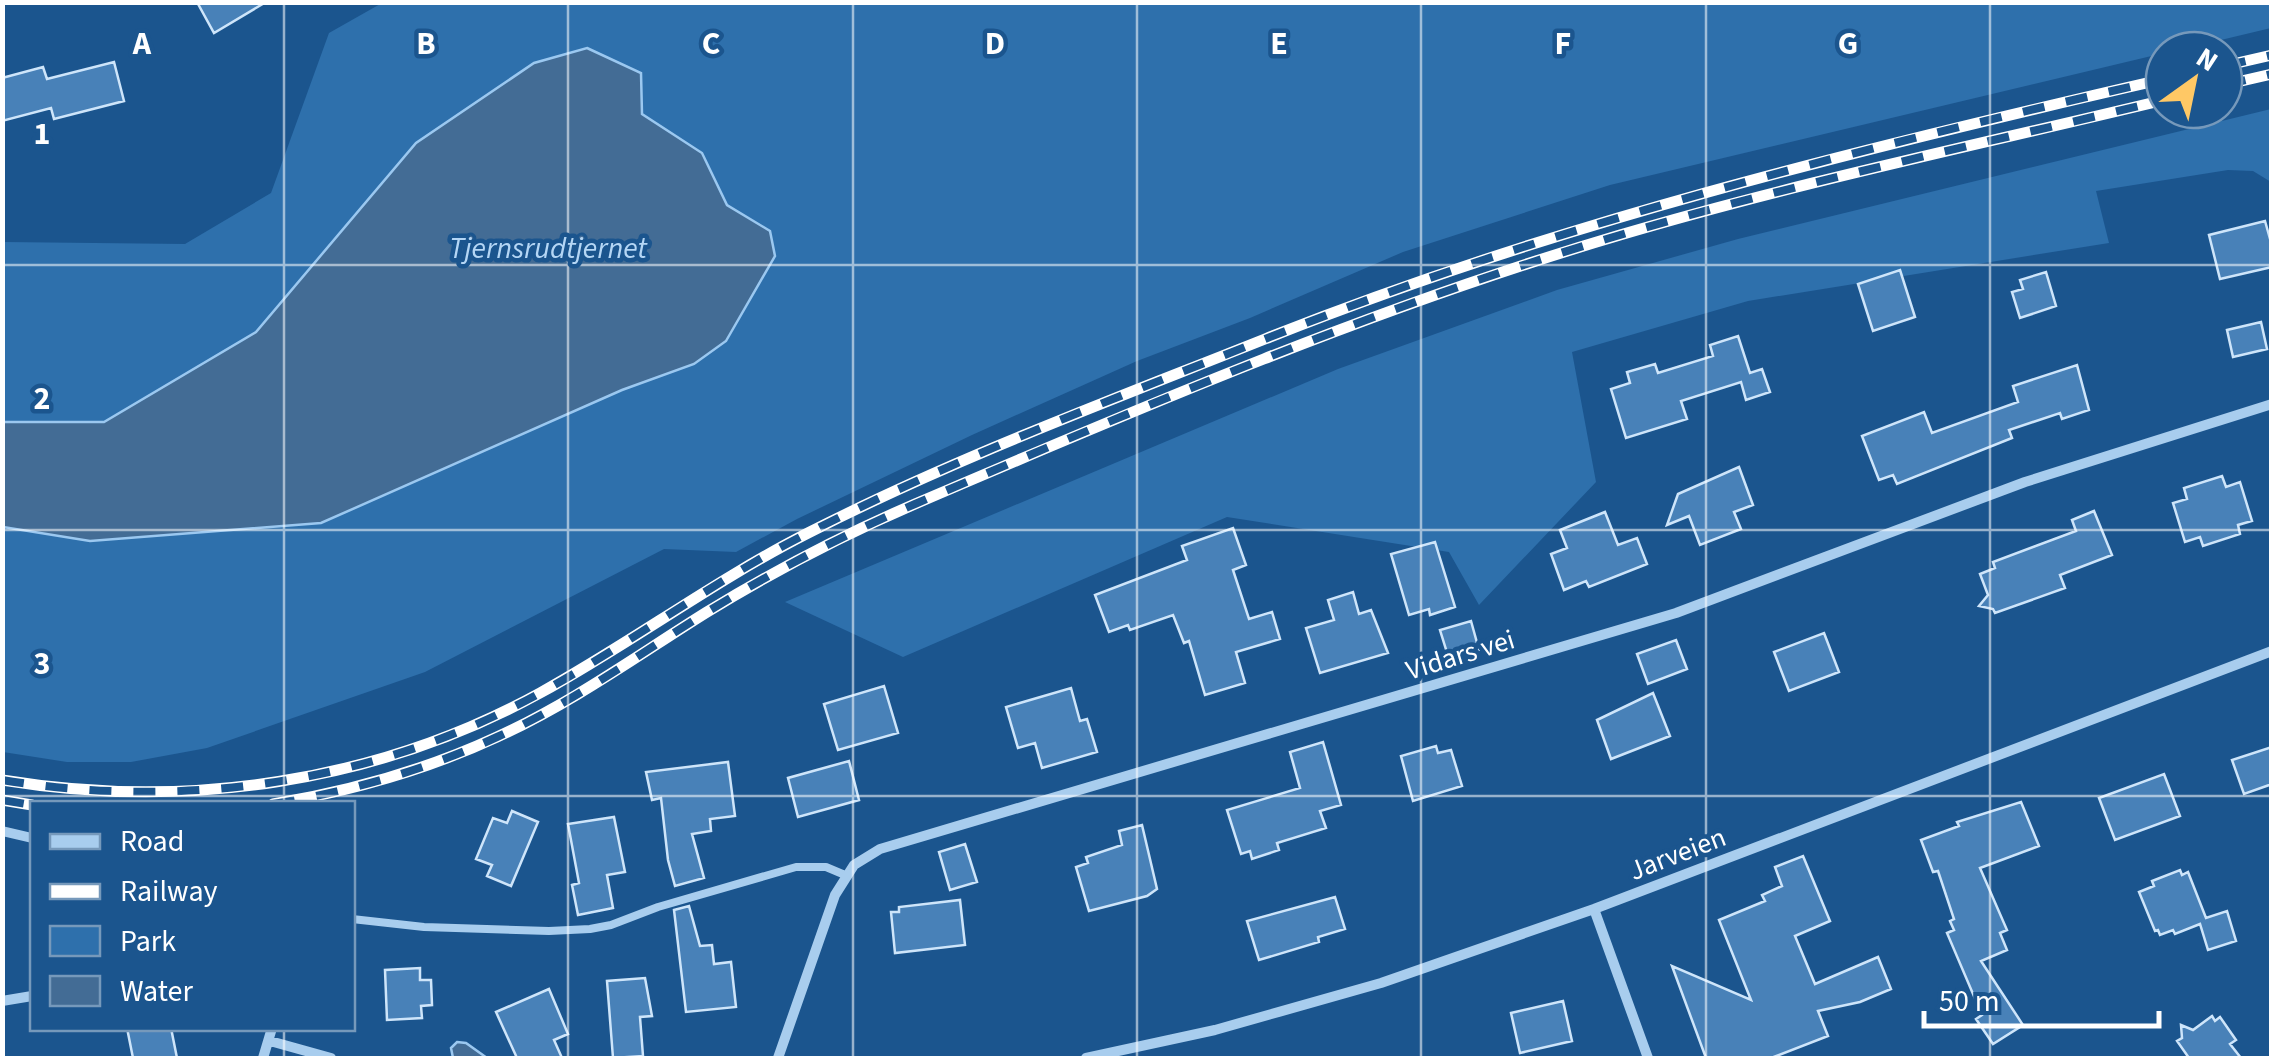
<svg xmlns="http://www.w3.org/2000/svg" width="2274" height="1061" font-family="'Source Sans 3',sans-serif">
  <style>
    .green { fill: #2e70ac }
    .water { fill: #436c95; stroke: #9bc8f0; stroke-width: 2.5 }
    .building { fill: #4881b8; stroke: #cee5fa; stroke-width: 2.5 }
    .lines { fill: none; stroke-linecap: round; stroke-linejoin: round }
    .service { stroke: #a8cdee; stroke-width: 8 }
    .minor { stroke: #a8cdee; stroke-width: 10 }
    .rail-casing { stroke: #fff; stroke-width: 11 }
    .rail { stroke: #1b558e; stroke-width: 8; stroke-dasharray: 22; stroke-linecap: butt }
    .grid { fill: none; stroke: #fff; stroke-width: 2.5; stroke-opacity: 0.55 }
    .labels { text-anchor: middle; stroke-width: 9; stroke-linejoin: round; paint-order: stroke }
    .street-label { font-size: 28px; fill: #fff; stroke: #1b558e }
    .water-label { font-size: 30px; font-style: italic; fill: #b4d6f5; stroke: #1b558e }
    .grid-label { font-size: 32px; text-anchor: middle; font-weight: bold; fill: #fff; stroke: #1b558e; stroke-width: 9; stroke-linejoin: round; paint-order: stroke }
  </style>
  <rect width="100%" height="100%" fill="#1b558e"/>
  <!-- green -->
  <path class="green" d="M382 3H2271V28L2179 50H2164V53L1610 185 1403 252 1250 318 1137 361 972 435 797 519 736 552 664 549 425 672 207 748 131 762H67L3 752 2 527 90 541 622 390 694 364 770 231 727 205 702 153 641 114 534 63 416 143 256 332 104 422H3V242L185 244 271 193 329 33Z
    M2271 109V182L2253 171 2228 170 2096 191 2109 243 1748 301 1572 352 1596 482 1479 605 1449 552 1227 517 903 657 785 602 1338 369 1557 290 1738 239Z"/>
  <!-- water -->
  <path class="water" d="M587 48 641 73 642 114 702 153 727 205 770 231 775 256 726 341 694 364 622 390 321 523 90 541 3 527V422H104L256 332 416 143 534 63Z
    M457 1042 466 1043 487 1058H453L451 1048Z"/>
  <!-- building -->
  <path class="building" d="M197 2H266L214 33Z
    M114 62 124 101 54 119 51 108 2 121V78L43 67 47 79Z
    M2265 221 2272 246V267L2220 279 2209 235Z
    M1900 270 1915 317 1873 331 1858 284Z
    M2046 272 2056 306 2020 318 2012 292 2023 289 2020 280Z
    M2261 322 2267 349 2233 357 2227 330Z
    M1738 336 1750 373 1762 369 1770 392 1746 400 1741 382 1681 401 1687 419 1626 438 1611 389 1630 383 1627 372 1655 364 1658 373 1713 356 1710 345Z
    M2077 365 2089 410 2062 419 2060 413 2009 430 2012 438 1897 484 1893 475 1879 480 1862 436 1924 412 1932 433 2018 402 2013 386Z
    M1739 467 1753 505 1734 512 1741 529 1700 545 1689 516 1667 525 1678 494Z
    M2222 476 2226 487 2240 482 2252 521 2238 525 2240 534 2203 546 2200 537 2185 542 2173 503 2187 499 2184 488Z
    M2094 511 2112 555 2060 575 2065 588 1995 613 1993 609 1979 606 1988 595 1980 574 1995 568 1993 562 2076 531 2072 520Z
    M1605 512 1618 545 1637 538 1647 564 1589 587 1586 581 1564 590 1551 554 1567 548 1560 530Z
    M1233 528 1246 565 1233 570 1249 619 1272 612 1280 639 1236 652 1245 683 1205 695 1189 641 1184 643 1173 615 1130 630 1128 625 1109 632 1095 595 1187 560 1182 546Z
    M1435 542 1455 607 1430 615 1429 609 1409 615 1391 554Z
    M1353 592 1359 614 1371 610 1388 653 1320 673 1306 628 1334 620 1328 600Z
    M1471 621 1479 650 1449 659 1440 630Z
    M1824 633 1839 672 1789 691 1774 652Z
    M1676 640 1687 669 1648 684 1637 654Z
    M884 686 898 733 838 750 824 704Z
    M1071 688 1080 721 1087 719 1097 752 1042 768 1035 743 1018 748 1006 707Z
    M1653 693 1670 736 1611 759 1597 720Z
    M1323 742 1341 805 1320 811 1326 828 1277 843 1279 850 1252 859 1250 851 1241 854 1227 810 1300 788 1290 752Z
    M1436 746 1438 753 1451 750 1462 786 1413 801 1401 756Z
    M2272 747V784L2244 794 2232 760Z
    M849 761 859 800 798 817 788 778Z
    M728 762 735 816 710 819 711 831 692 834 704 878 675 886 668 860 661 798 652 800 646 772Z
    M2164 774 2180 816 2115 840 2099 798Z
    M2021 802 2039 846 1980 868 2007 930 2000 933 2007 950 1981 961 2023 1025 1993 1044 1976 1019 1982 1015 1947 933 1954 930 1950 921 1954 919 1938 871 1933 872 1921 840 1959 826 1957 822Z
    M512 811 538 822 511 886 487 876 492 865 476 859 493 818 507 823Z
    M614 817 625 872 607 875 613 908 578 915 572 885 579 883 568 824Z
    M1142 825 1157 889 1147 896 1089 911 1076 867 1088 863 1086 857 1122 845 1119 831Z
    M965 844 977 882 950 890 939 852Z
    M1803 856 1830 921 1795 936 1815 984 1878 957 1891 989 1860 1002 1818 1011 1828 1036 1771 1058H1706L1672 966 1751 1000 1719 920 1765 901 1762 895 1782 886 1775 867Z
    M2180 870 2182 875 2188 872 2206 918 2227 911 2236 941 2208 950 2200 924 2175 934 2173 930 2160 935 2158 930 2155 931 2139 892 2154 886 2152 881Z
    M1335 897 1345 929 1318 937 1319 942 1259 960 1247 921Z
    M960 900 965 945 895 953 891 912H899V907Z
    M689 906 700 946 712 945 714 964 731 962 736 1007 686 1012 674 910Z
    M420 968V980H431L432 1005 421 1006 422 1018 387 1020 385 970Z
    M645 978 652 1016 640 1017 643 1056 613 1058 607 981Z
    M549 989 568 1034 554 1040 562 1058H517L496 1012Z
    M1563 1001 1572 1041 1520 1053 1511 1013Z
    M2212 1016 2215 1021 2220 1017 2236 1040 2230 1044 2241 1058H2189L2177 1041 2182 1038 2181 1025 2193 1030Z
    M127 1028H171L177 1058H133Z"/>
  <g class="lines">
    <!-- service -->
    <path class="service" d="M352 919 424 927 549 931 590 929 611 925 658 907 796 867H826L845 875"/>
    <!-- minor -->
    <path class="minor" d="M2 831 32 838
      M1594 909 1648 1058
      M2 1001 32 996
      M270 1041 331 1058
      M263 1058 272 1028
      M778 1058 835 895 854 865 880 849 1676 613 2025 482 2272 404
      M1086 1058 1215 1030 1381 983 1594 909 2272 651"/>
    <defs>
      <path id="rail" d="M2224 66 2272 55
        M2224 85 2272 74
        M2 780C186 810 376 783 540 693 631 643 715 580 808 533 955 458 1112 400 1265 339 1556 223 1859 149 2164 79
        M2 800 32 805
        M273 804C351 791 426 770 497 737 572 703 638 655 707 612 774 571 843 535 915 504 1146 405 1379 306 1620 235 1799 182 1982 144 2164 100"/>
    </defs>
    <!-- rail casing -->
    <use href="#rail" class="rail-casing"/>
    <!-- rail -->
    <use href="#rail" class="rail"/>
  </g>
  <!-- grid -->
  <path class="grid" d="M284 2V804M568 2V1058M853 2V1058M1137 2V1058M1421 2V1058M1706 2V1058M1990 2V1058M2 265H2272M2 530H2272M2 796H2272M284 1028V1058"/>
  <g class="labels">
    <!-- street labels -->
    <g class="street-label">
      <text transform="translate(1460 654) rotate(-17)" y="10">Vidars vei</text>
      <text transform="translate(1677 853) rotate(-21)" y="10">Jarveien</text>
    </g>
    <!-- water labels -->
    <g class="water-label">
      <text x="548" y="258">Tjernsrudtjernet</text>
    </g>
  </g>
  <g class="grid-label">
    <text x="142" y="54">A</text>
    <text x="426" y="54">B</text>
    <text x="711" y="54">C</text>
    <text x="995" y="54">D</text>
    <text x="1279" y="54">E</text>
    <text x="1563" y="54">F</text>
    <text x="1848" y="54">G</text>
    <text x="42" y="144">1</text>
    <text x="42" y="409">2</text>
    <text x="42" y="674">3</text>
  </g>
  <!-- border -->
  <rect width="2274" height="1061" fill="none" stroke="#ffffff" stroke-width="10"/>
  <!-- legend -->
  <rect x="30" y="801" width="325" height="230" fill="#1b558e" stroke="#7699bb" stroke-width="2.5"/>
  <rect x="50" y="834" width="50" height="15" fill="#a8cdee" stroke="#7699bb" stroke-width="2.5"/>
  <text x="120" y="851" font-size="30" fill="#ffffff">Road</text>
  <rect x="50" y="884" width="50" height="15" fill="#ffffff" stroke="#7699bb" stroke-width="2.5"/>
  <text x="120" y="901" font-size="30" fill="#ffffff">Railway</text>
  <rect x="50" y="926" width="50" height="30" fill="#2e70ac" stroke="#7699bb" stroke-width="2.5"/>
  <text x="120" y="951" font-size="30" fill="#ffffff">Park</text>
  <rect x="50" y="976" width="50" height="30" fill="#436c95" stroke="#7699bb" stroke-width="2.5"/>
  <text x="120" y="1001" font-size="30" fill="#ffffff">Water</text>
  <!-- north arrow -->
  <g transform="translate(2194 80) rotate(33)"><circle r="48" fill="#1b558e" stroke="#7699bb" stroke-width="2.5"/>
  <path d="M0-8L18 38L0 25L-18 38Z" fill="#ffc865"/>
  <text y="-15" font-size="28" font-weight="bold" text-anchor="middle" fill="#ffffff">N</text>
  </g>
  <!-- scale -->
  <path d="M1924 1011v15h235v-15" fill="none" stroke="#ffffff" stroke-width="5"/>
  <text x="1939" y="1011" font-size="30" fill="#ffffff" stroke="#1b558e" stroke-width="8" paint-order="stroke">50 m</text>
</svg>
